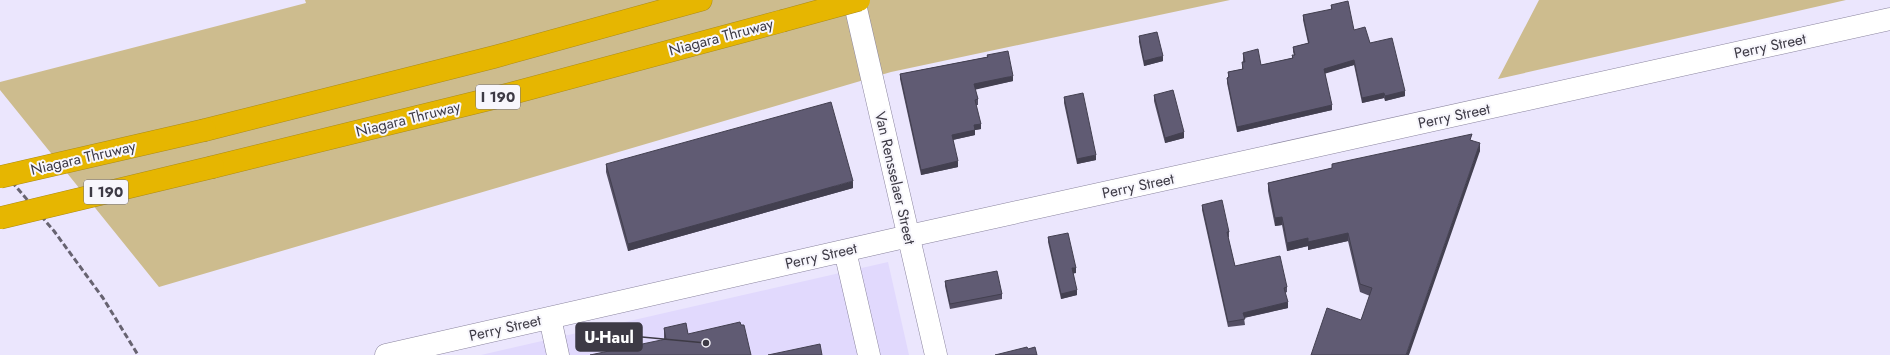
<svg xmlns="http://www.w3.org/2000/svg" width="1890" height="355" font-family="Jost,sans-serif">
  <style>
    .built { fill: #e1d9fd }
    .green { fill: #cdbc8e }
    .lines { fill: none; stroke-linecap: round; stroke-linejoin: round }
    .minor-casing { stroke: #8a849e; stroke-width: 23 }
    .highway-casing { stroke: #ab8b19; stroke-width: 23 }
    .minor { stroke: #fff; stroke-width: 22 }
    .highway { stroke: #e6b601; stroke-width: 22 }
    .rail { stroke: #676371; stroke-width: 3; stroke-dasharray: 6 3; stroke-linecap: butt }
    .highway-bridge-casing { stroke: #ab8b19; stroke-width: 23; stroke-linecap: butt }
    .highway-bridge { stroke: #e6b601; stroke-width: 22 }
    .wall { fill: #534e63 }
    .shaded-wall { fill: #434050 }
    .building { fill: #605b73; stroke: #434050 }
    .labels { text-anchor: middle; stroke-width: 4; stroke-linejoin: round; paint-order: stroke }
    .shield { fill: #f7f6fc; stroke: #75727c; stroke-width: 1 }
    .shield-label { font-size: 14px; font-weight: bold; fill: #3d3a45 }
    .street-label { font-size: 15px; fill: #3d3a45; stroke: #f7f6fc }
    .leader { fill: none; stroke: #3d3a45; stroke-width: 1.5 }
    .callout-dot { fill: #3d3a45; stroke: #f7f6fc; stroke-width: 1.5 }
    .callout { fill: #3d3a45; stroke: #3d3a45; stroke-width: 1.5 }
    .callout-label { font-size: 16px; text-anchor: middle; font-weight: bold; fill: #fff }
  </style>
  <rect width="100%" height="100%" fill="#ebe6fd"/>
  <!-- built -->
  <path class="built" d="M888 262 909 355H481Z"/>
  <!-- green -->
  <path class="green" d="M305 0H1230L891 72 159 287 0 90V82L306 3Z
    M1539 0H1846L1498 79Z"/>
  <g class="lines">
    <defs>
      <path id="minor" d="M854 0 936 355
        M845 251 869 355
        M550 318 558 355
        M386 355 909 236 1890 19"/>
      <path id="highway" d="M205 130 494 57 701 0
        M213 167 498 97 782 21"/>
    </defs>
    <!-- minor casing -->
    <use href="#minor" class="minor-casing"/>
    <!-- highway casing -->
    <use href="#highway" class="highway-casing"/>
    <!-- minor -->
    <use href="#minor" class="minor"/>
    <!-- highway -->
    <use href="#highway" class="highway"/>
    <!-- rail -->
    <path class="rail" d="M0 168 54 231 103 298 138 355"/>
    <defs>
      <path id="highway-bridge" d="M782 21 859 0
        M0 177 205 130
        M0 218 213 167"/>
    </defs>
    <!-- highway-bridge casing -->
    <use href="#highway-bridge" class="highway-bridge-casing"/>
    <!-- highway-bridge -->
    <use href="#highway-bridge" class="highway-bridge"/>
  </g>
  <!-- wall -->
  <path class="wall" d="M1331 5 1354 30 1370 43 1405 96 1385 101 1384 98 1362 103 1354 65 1325 73 1332 110 1237 132 1227 83V78L1228 77V72L1242 69V62H1243V53L1261 65 1292 58V55H1294L1293 52V47L1308 43 1303 20V15L1331 10Z
    M1139 36 1163 61 1144 66 1139 42Z
    M987 55 1013 81 975 89 978 99V105H976L981 129 975 130V135L953 140 958 167 921 175 900 79V74L987 57Z
    M1154 95 1184 138 1165 143 1154 101Z
    M1064 97 1096 160 1077 164 1064 103Z
    M1472 140 1480 151 1361 320 1370 296 1360 292 1348 241 1308 250V246L1287 251 1282 225 1275 226 1268 191V183L1332 168V164Z
    M606 164 853 188 628 251 606 172Z
    M1202 205 1229 232V237H1228L1235 266 1287 287V292L1285 293 1288 308 1244 318 1245 325 1228 327 1202 210Z
    M1048 237 1076 273H1073L1077 295 1061 299 1048 242Z
    M945 281 1002 294V299L950 309 945 286Z
    M664 328 688 334 664 339Z"/>
  <!-- shaded-wall -->
  <path class="shaded-wall" d="M1163 56V61L1144 66V61Z
    M1354 60V65L1324 74V69Z
    M1013 76V81L974 90V84Z
    M1405 91V96L1385 101V96Z
    M1384 93V98L1362 103V98Z
    M1332 105V110L1237 132V127Z
    M981 124V129L975 130V135L952 140V135L974 125Z
    M1184 132V138L1165 143V138Z
    M1480 143V151L1409 355H1406Z
    M1096 155V160L1077 164V159Z
    M958 161V167L921 175V170Z
    M853 181V188L628 251V244Z
    M1282 217V225L1275 226V218Z
    M1348 233V241L1308 250V242Z
    M1308 238V246L1287 251V243Z
    M1072 268H1076V273L1072 274Z
    M1077 290V295L1061 299V294Z
    M1288 302V308L1243 318V313Z"/>
  <!-- building -->
  <path class="building" d="M1348 1 1354 30 1365 27 1370 43 1392 38 1405 91 1385 96 1384 93 1362 98 1354 60 1324 69 1332 105 1237 127 1227 78 1229 77 1228 72 1243 69 1242 62H1245L1243 53 1258 49 1261 65 1293 58 1292 55H1295L1293 47 1309 43 1303 15 1332 9 1331 5Z
    M1157 32 1163 56 1144 61 1139 36Z
    M1008 51 1013 76 974 84 978 99 975 100 981 124 974 125 975 130 952 135 958 161 921 170 900 74 988 57 987 55Z
    M1173 90 1184 132 1165 138 1154 95Z
    M1083 93 1096 155 1077 159 1064 97Z
    M831 102 853 181 628 244 606 164Z
    M1472 134 1470 140 1480 143 1406 355H1311L1327 308 1361 320 1372 288 1360 284 1348 233 1308 242V238L1287 243 1282 217 1275 218 1268 183 1332 168V164Z
    M1222 200 1229 232H1227L1235 266 1280 256 1287 287 1284 288 1288 302 1243 313 1245 319 1228 322 1202 205Z
    M1068 233 1076 268H1072L1077 290 1061 294 1048 237Z
    M997 271 1002 294 950 304 945 281Z
    M740 322 741 325H744L751 355H590L666 339 664 328 686 323 688 334Z
    M820 344 822 355H768Z
    M1027 347 1028 349 1035 347 1037 355H995Z"/>
  <g class="labels">
    <!-- shield labels -->
    <g class="shield">
      <rect x="476" y="85" width="44" height="24" rx="3"/>
      <rect x="84" y="180" width="44" height="24" rx="3"/>
    </g>
    <g class="shield-label">
      <text x="498" y="102">I 190</text>
      <text x="106" y="197">I 190</text>
    </g>
    <!-- street labels -->
    <g class="street-label">
      <text transform="translate(721 37) rotate(-15)" y="5">Niagara Thruway</text>
      <text transform="translate(1770 46) rotate(-12)" y="5">Perry Street</text>
      <text transform="translate(1454 116) rotate(-12)" y="5">Perry Street</text>
      <text transform="translate(408 119) rotate(-14)" y="5">Niagara Thruway</text>
      <text transform="translate(83 158) rotate(-13)" y="5">Niagara Thruway</text>
      <text transform="translate(895 178) rotate(77)" y="5">Van Rensselaer Street</text>
      <text transform="translate(1138 186) rotate(-12)" y="5">Perry Street</text>
      <text transform="translate(821 256) rotate(-13)" y="5">Perry Street</text>
      <text transform="translate(505 328) rotate(-13)" y="5">Perry Street</text>
    </g>
  </g>
  <!-- callouts -->
  <path class="leader" d="M706 343L642 337"/>
  <circle class="callout-dot" cx="706" cy="343" r="4"/>
  <rect class="callout" x="576" y="323" width="66" height="28" rx="4"/>
  <g class="callout-label">
    <text x="609" y="343">U-Haul</text>
  </g>
</svg>
